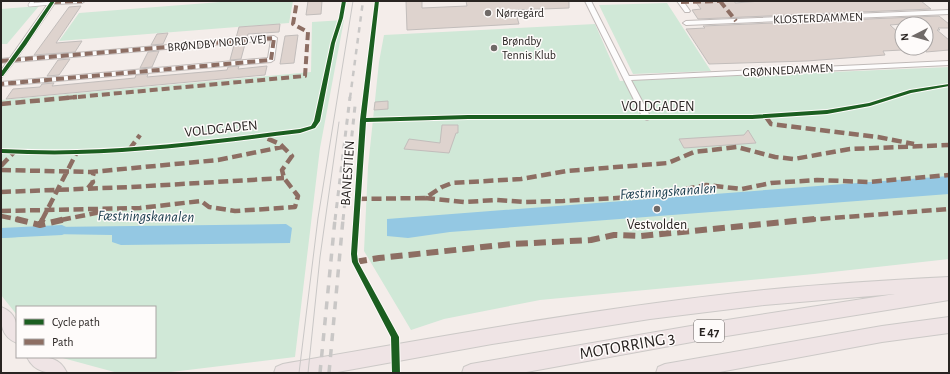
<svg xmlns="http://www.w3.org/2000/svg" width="950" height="374" font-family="'Alegreya Sans',sans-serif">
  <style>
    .green { fill: #d0e8d7 }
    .water { fill: #94c8e3 }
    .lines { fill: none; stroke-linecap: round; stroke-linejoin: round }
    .canal { fill: #94c8e3; fill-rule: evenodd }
    .building { fill: #ded3ce; stroke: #c2bdbb }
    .lane-casing { stroke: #c0bab8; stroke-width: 4.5 }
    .street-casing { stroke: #c0bab8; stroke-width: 2 }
    .highway-casing { stroke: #ccc9c7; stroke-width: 2 }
    .lane { stroke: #fdfcfc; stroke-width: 3 }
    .street { fill: #fdfcfc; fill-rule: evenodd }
    .highway { fill: #efe4e5; fill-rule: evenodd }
    .tram { stroke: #c9c7c6; stroke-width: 1 }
    .rail-far2 { stroke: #c9c7c6; stroke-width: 2.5; stroke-dasharray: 5.5 5.5; stroke-linecap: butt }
    .rail-far1 { stroke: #c9c7c6; stroke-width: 3; stroke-dasharray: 6 6; stroke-linecap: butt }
    .rail { stroke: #c9c7c6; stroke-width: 3.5; stroke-dasharray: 8 8; stroke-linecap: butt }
    .quiet-far2 { stroke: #8d6e63; stroke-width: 4; stroke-dasharray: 8 4; stroke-linecap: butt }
    .quiet-far1 { stroke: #8d6e63; stroke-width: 4.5; stroke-dasharray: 10 4.5; stroke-linecap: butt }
    .quiet { stroke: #8d6e63; stroke-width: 6; stroke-dasharray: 12 6; stroke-linecap: butt }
    .cycleway-casing { stroke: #fefbfa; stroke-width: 2 }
    .cycleway { fill: #1b5e20; fill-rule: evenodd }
    .poi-dot { fill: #706a68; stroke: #fefbfa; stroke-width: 1.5 }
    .labels { text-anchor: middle; stroke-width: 3; stroke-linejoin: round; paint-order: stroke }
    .far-poi-label { font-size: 12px; fill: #292422; stroke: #fefbfa; text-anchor: start }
    .far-street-label { font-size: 12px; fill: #292422; stroke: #fefbfa }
    .shield { fill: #fefbfa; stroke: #696463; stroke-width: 1 }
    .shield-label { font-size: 13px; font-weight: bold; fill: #292422 }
    .street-label { font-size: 14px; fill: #292422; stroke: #fefbfa }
    .poi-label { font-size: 14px; fill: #292422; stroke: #fefbfa }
    .water-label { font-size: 15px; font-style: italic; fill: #173a4b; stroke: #fefbfa }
    .near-street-label { font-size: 17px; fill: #292422; stroke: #fefbfa }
  </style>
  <rect width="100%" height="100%" fill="#f4edea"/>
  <!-- green -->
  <path class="green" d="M233 1H293L289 23 59 41 79 13Z
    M667 3 711 71 633 74 599 5Z
    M39 6 7 44H1V9Z
    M344 20 320 148 295 357 163 373H118L59 357H155V307H17V315L1 295V100L311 72 312 22Z
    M595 24 620 81 949 67V259L814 274 540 300 444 319 411 330 364 251 368 167 379 62 384 35Z"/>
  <!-- water -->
  <path class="water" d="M949 176V194L450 232 408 238 387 236V219Z
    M286 224 292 228 290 243 121 245 112 242V235L49 234 48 232 52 227Z
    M25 228 24 231 18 237 1 238V229Z"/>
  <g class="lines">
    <!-- canal -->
    <path class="canal" d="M62 225 66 227 68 230 66 233 62 235 1 238V228Z"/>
  </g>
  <!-- building -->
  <path class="building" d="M308 1H322L321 14 306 15Z
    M406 1H422V8L467 6 466 1H569V8L515 10 519 24 407 30Z
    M695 1H735V3L761 1H921L931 9 698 19 692 10 701 9Z
    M81 6 56 43 82 41 75 52 34 55 69 7Z
    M939 16 949 24V28H938L940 30H937L949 40V50L926 52V24H902L890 25 902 36V50L883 51 885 55 807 61 709 64 686 29 705 28 703 26Z
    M280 24 279 32 248 34 247 37 236 38 239 27Z
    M168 33 163 44 151 45 157 34Z
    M298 35 294 63 280 64 285 36Z
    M245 44 241 59 230 60 234 45Z
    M159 51 152 67 140 68 148 52Z
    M70 59 59 75 47 76 58 60Z
    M239 66 238 69 267 66 265 75 6 99 13 89 40 87 42 84 54 83 52 86 135 78 136 75 148 74 147 77 227 70 228 67Z
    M388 101V109L374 110 375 102Z
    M442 125H458V133H456L449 153 404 149 409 139 440 143Z
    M748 130 756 143 684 148 679 139 744 135Z"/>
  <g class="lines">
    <defs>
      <path id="lane" d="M33 1 30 5 52 3"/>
      <path id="street" d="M50 1H85L82 3 54 4 17 58 274 36 277 38 274 60 271 62 1 86V82L268 58 271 40 14 62 3 76 1 77V71L7 62 1 63V59L10 58Z
        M585 1H591L629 76 949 61V65L631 80 651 118 647 120 643 118Z
        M677 1H683L690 11 689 12H685Z
        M949 10V14L686 25 683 23 686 21Z"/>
      <path id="highway" d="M949 277V300L714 338 521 373H462L464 367 471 364 714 322 895 294 764 305 650 319 492 344 332 373H274L276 367 283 364C443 336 602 307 764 290 825 284 887 280 949 277Z
        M1 307C19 314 17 327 17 343 0 336 1 323 1 307Z
        M949 317V333L882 342 714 373H656L658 367 665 364 882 326Z
        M27 357C44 357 59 355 67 373 50 373 35 374 27 357Z"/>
    </defs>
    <!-- lane casing -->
    <use href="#lane" class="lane-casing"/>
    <!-- street casing -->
    <use href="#street" class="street-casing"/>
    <!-- highway casing -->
    <use href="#highway" class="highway-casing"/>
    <!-- lane -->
    <use href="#lane" class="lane"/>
    <!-- street -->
    <use href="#street" class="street"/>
    <!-- highway -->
    <use href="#highway" class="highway"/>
    <!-- tram -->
    <path class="tram" d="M299 373 318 218 353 1
      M308 373 320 257 339 122"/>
    <!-- rail-far2 -->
    <path class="rail-far2" d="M350 98 363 1"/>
    <!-- rail-far1 -->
    <path class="rail-far1" d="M335 220 350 97
      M343 220 355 106"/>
    <!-- rail -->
    <path class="rail" d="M320 373 335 219
      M329 373 343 219"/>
    <!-- quiet-far2 -->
    <path class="quiet-far2" d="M720 1 736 21
      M53 2 82 1
      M681 2 720 1
      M1 61 274 38 271 60 1 84
      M66 98 305 76 308 32 293 24 297 1"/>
    <!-- quiet-far1 -->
    <path class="quiet-far1" d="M1 104 77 97
      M766 117 771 124 878 137 914 144
      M129 150 140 135
      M1 166 15 151
      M1 170 91 172 218 160 282 147
      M88 188 93 182 92 179 94 172
      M1 192 131 187 284 178
      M425 198 464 202 497 200 526 202 563 201 651 196 706 185 742 189 771 183 817 180 868 182 949 175
      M357 199 425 198 442 187 452 183 521 179 567 171 668 163 694 152 737 147 775 157 794 159 850 149 949 145
      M1 211 140 208 201 201 209 207 235 211 295 207 298 196 284 178 282 170 292 156 280 144 264 137
      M1 216 20 220
      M42 220 77 152
      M61 220 101 212
      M806 220 949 209"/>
    <!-- quiet -->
    <path class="quiet" d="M16 219 40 225 66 219
      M40 225 43 219
      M355 262 379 258 512 244 591 240 614 235 641 236 815 219"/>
    <defs>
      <path id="cycleway" d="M51 1H55L26 45 3 76H1V72L22 43Z
        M342 1H346L343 18 335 43 320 121 315 128 300 133C226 142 152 152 77 154 51 155 26 154 1 153V149C26 150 52 151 77 150 152 148 226 138 300 129L311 126 314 121 331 43 339 18Z
        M375 1H379L366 118 468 115H752L827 110 869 103 910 90 949 84V86L911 93 870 106 827 114 752 119H468L366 122 357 254 358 262 399 337 400 373H392L391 337 352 262 351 254 360 120Z"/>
    </defs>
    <!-- cycleway casing -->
    <use href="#cycleway" class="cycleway-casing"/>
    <!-- cycleway -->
    <use href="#cycleway" class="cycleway"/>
  </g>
  <!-- markers -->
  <g class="poi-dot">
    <circle cx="488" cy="13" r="4"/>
    <circle cx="494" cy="48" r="4"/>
    <circle cx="657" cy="209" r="4"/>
  </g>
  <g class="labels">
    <!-- far-poi labels -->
    <g class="far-poi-label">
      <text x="496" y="17">Nørregård</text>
      <text x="502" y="45">Brøndby<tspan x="502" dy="14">Tennis Klub</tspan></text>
    </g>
    <!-- far-street labels -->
    <g class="far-street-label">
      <text transform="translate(818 18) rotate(-2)" y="4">KLOSTERDAMMEN</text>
      <text transform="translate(217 43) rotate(-5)" y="4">BRØNDBY NORD VEJ</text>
      <text transform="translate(788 70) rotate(-3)" y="4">GRØNNEDAMMEN</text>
    </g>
    <!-- shield labels -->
    <rect class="shield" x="694" y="320" width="30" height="22" rx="3"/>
    <g class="shield-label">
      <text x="709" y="336">E 47</text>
    </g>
    <!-- street labels -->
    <g class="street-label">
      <text x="658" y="111">VOLDGADEN</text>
      <text transform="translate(221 128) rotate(-6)" y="5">VOLDGADEN</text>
      <text transform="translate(347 173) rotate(-86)" y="5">BANESTIEN</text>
    </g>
    <!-- poi labels -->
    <g class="poi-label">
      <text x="657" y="229">Vestvolden</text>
    </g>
    <!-- water labels -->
    <g class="water-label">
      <text transform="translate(668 191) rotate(-4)" y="5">Fæstningskanalen</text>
      <text transform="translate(146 216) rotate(1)" y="5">Fæstningskanalen</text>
    </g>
    <!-- near-street labels -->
    <g class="near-street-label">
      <text transform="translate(627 345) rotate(-10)" y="6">MOTORRING 3</text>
    </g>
  </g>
  <!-- border -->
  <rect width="950" height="374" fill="none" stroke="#292422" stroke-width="4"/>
  <!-- legend -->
  <rect x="16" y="306" width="140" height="52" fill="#fefbfa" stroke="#a9a5a4"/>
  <rect x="24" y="319" width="20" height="6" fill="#1b5e20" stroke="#a9a5a4"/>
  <text x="52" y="326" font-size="12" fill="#292422">Cycle path</text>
  <rect x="24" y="339" width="20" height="6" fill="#8d6e63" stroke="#a9a5a4"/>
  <text x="52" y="346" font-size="12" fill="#292422">Path</text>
  <!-- north arrow -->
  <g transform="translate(914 36) rotate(264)"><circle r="19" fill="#fefbfa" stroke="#a9a5a4"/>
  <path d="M0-3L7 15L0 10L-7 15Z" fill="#706a68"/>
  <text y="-6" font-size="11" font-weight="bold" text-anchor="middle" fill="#292422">N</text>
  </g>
</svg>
